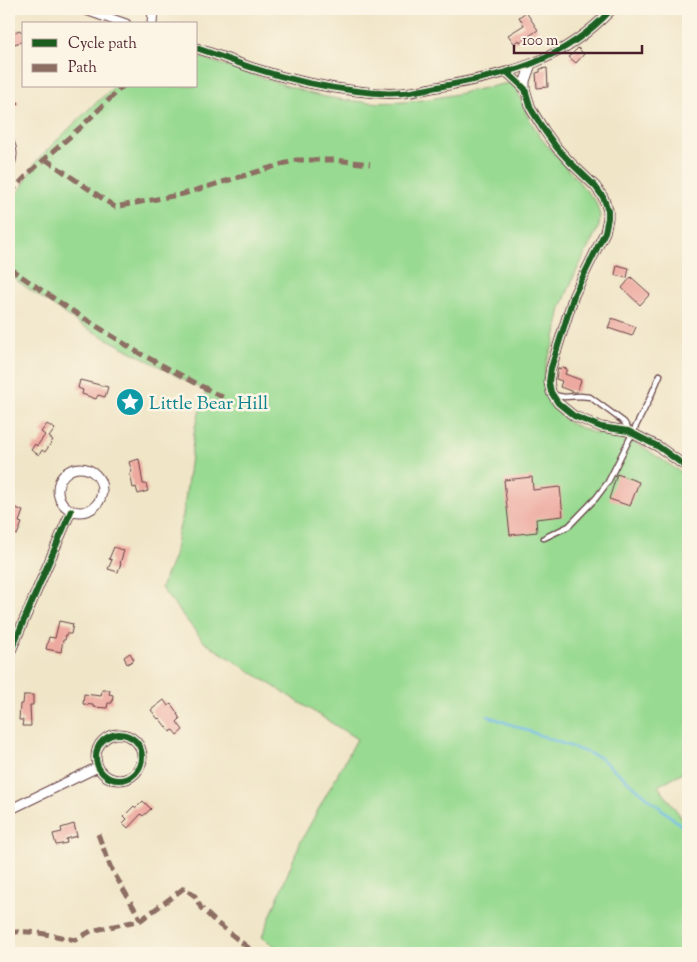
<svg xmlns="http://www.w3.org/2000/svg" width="697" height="962" font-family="'Sorts Mill Goudy',serif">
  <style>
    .green { fill: #98da91; stroke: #717c5e }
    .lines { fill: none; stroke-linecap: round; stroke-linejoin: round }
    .stream { stroke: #6cbae6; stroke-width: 2.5 }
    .building { fill: #eda89f }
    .service-casing { stroke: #633d42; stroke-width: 7 }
    .minor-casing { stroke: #633d42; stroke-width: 11 }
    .service { stroke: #fff; stroke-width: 4.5 }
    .minor { stroke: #fff; stroke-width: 9 }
    .quiet { stroke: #8d6e63; stroke-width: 5; stroke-dasharray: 10 5; stroke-linecap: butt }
    .cycleway-casing { stroke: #fcf5e5; stroke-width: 9 }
    .cycleway { stroke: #1b5e20; stroke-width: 6 }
    .labels { text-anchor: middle; stroke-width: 5; stroke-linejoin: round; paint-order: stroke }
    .culture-label { font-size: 19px; fill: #0d838f; stroke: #fcf5e5; text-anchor: start }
  </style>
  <rect width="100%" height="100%" fill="#fcf5e5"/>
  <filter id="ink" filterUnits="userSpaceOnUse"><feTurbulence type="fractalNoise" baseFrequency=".02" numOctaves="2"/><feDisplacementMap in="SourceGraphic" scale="10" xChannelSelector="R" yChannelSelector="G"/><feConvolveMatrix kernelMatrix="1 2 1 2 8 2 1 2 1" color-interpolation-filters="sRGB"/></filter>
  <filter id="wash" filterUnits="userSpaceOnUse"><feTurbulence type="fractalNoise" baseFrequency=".0096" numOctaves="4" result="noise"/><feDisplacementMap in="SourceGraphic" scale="20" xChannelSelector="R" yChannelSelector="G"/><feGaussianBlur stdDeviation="1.12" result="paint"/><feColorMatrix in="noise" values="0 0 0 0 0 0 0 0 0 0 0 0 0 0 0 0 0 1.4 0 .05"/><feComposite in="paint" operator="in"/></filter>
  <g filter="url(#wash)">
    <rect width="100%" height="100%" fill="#f0e5c7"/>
    <!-- green -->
    <path class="green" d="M196 56 312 94C343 101 373 104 404 102 440 99 478 89 514 82L527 115 540 137 596 202 600 216 599 226 574 276 561 308 554 343 547 361 544 374V387L552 405 561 416 569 423 591 432 626 440 643 447 688 477V769L658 786 688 826V953H284L262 937 300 843 357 739 204 642 161 588 174 556 178 533 183 515 195 427 206 391 79 324 9 275V203L22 187 33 166 39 158 87 111 115 86H196Z"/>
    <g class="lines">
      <!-- stream -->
      <path class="stream" d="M488 716 599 757 688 831"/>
    </g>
    <g id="blocks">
      <!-- building -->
      <path class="building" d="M526 12 538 30 520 42 519 40 514 43 508 35 524 25 519 17Z
        M20 30 21 32 24 31V41L11 45 9 39V34Z
        M578 48 584 54 576 63 569 57Z
        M547 68 548 87 537 88 536 73 540 72V69Z
        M9 93 19 103 9 113Z
        M617 265 629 268 627 278 615 275Z
        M631 277 650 294 640 305 622 288Z
        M612 318 636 327 632 336 608 328Z
        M561 367 567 369 565 374 581 380 577 392H574L560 387 562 381 556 379 558 368 560 369Z
        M80 380 108 387 105 397 98 395 96 399 82 394 83 390 78 388Z
        M47 424 55 429 49 437 53 440 45 452 42 450 39 455 31 450 35 444 37 446 45 435 41 432Z
        M139 459 143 484H146L148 491 138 494 136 487 133 488 130 473 132 472 129 462Z
        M617 474 639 482 630 506 609 499Z
        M532 477 533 490 560 487 563 516 536 519 537 532 510 535 504 480Z
        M14 507 23 511 19 522 22 523 17 535 9 532V516H10Z
        M114 547 124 551 120 563H121L118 572 108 569 112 560 109 559Z
        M59 621 73 624 71 634H66L65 640H63L61 652 46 649 49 637 55 638Z
        M130 653 134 660 127 664 124 657Z
        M102 690H110L109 694 113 695 112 703H108L107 708 93 707V705L83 704 84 694 101 696Z
        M24 695H33V705H30L31 726H22L23 720H19L20 704H23Z
        M164 700 168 706 171 704 178 714H177L180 719 177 722 183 730 177 735 173 730 170 732 159 718 158 719 151 710Z
        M143 801 151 809 143 816 141 814 128 828 123 823 127 819 124 816 134 806 136 808Z
        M74 824 77 836 66 839 67 843 56 845 53 834 62 832 61 828Z"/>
    </g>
  </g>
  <g filter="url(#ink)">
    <use href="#blocks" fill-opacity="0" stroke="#633d42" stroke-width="1"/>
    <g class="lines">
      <defs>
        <path id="service" d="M554 395 564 397 580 396 590 397 624 422 629 430
          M544 538 569 526 596 498 608 482 649 400 660 375"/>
        <path id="minor" d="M83 9 126 24
          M152 24 153 9
          M196 48C215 54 234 62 253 68 287 79 322 87 357 91 371 93 388 94 402 93 416 92 430 88 443 86 511 74 563 61 612 9
          M507 72 525 89 531 109 544 130 557 148 571 163 595 186 603 197 608 210V218L605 232 574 295 551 368 549 382 551 392 558 403 574 416 601 427 628 431 659 447 688 468
          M525 89V81L531 64
          M9 142C13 150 13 158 9 166
          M58 490a22 22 0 1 1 44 0a22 22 0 1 1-44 0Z
          M9 655 71 511
          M96 757a23 23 0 1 1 46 0a23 23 0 1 1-46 0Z
          M9 810 98 767"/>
      </defs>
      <!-- service casing -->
      <use href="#service" class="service-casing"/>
      <!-- minor casing -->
      <use href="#minor" class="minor-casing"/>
      <!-- service -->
      <use href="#service" class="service"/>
      <!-- minor -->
      <use href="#minor" class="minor"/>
      <!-- quiet -->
      <path class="quiet" d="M45 159 115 207 183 194 296 160H335L370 164
        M9 194 29 173 83 125 123 86
        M9 268 68 308 139 353 224 398
        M98 834 110 866 141 920
        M9 933C27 929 56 936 75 940L91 931 141 920 184 888 195 896 201 908 217 923 255 953"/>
      <defs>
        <path id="cycleway" d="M196 48C215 54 234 62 253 68 287 79 322 87 357 91 371 93 388 94 402 93 416 92 430 88 443 86 511 74 563 61 612 9
          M507 72 525 89 531 109 544 130 557 148 571 163 595 186 603 197 608 210V218L605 232 574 295 551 368 549 382 551 392 558 403 574 416 601 427 628 431 659 447 688 468
          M9 655 71 511
          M96 757a23 23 0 1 1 46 0a23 23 0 1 1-46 0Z"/>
      </defs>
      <!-- cycleway casing -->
      <use href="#cycleway" class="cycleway-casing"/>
      <!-- cycleway -->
      <use href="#cycleway" class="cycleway"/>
    </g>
  </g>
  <!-- icons -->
  <defs>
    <symbol id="sight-disc" viewBox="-11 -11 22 22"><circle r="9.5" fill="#0f9aa8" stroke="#fcf5e5"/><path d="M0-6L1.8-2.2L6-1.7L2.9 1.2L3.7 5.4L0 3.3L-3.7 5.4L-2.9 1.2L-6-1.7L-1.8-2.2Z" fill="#fff"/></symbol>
  </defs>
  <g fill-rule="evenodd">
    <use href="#sight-disc" x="114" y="386" width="32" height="32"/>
  </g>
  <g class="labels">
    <!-- culture labels -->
    <g class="culture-label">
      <text x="149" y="409">Little Bear Hill</text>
    </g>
  </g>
  <!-- margin -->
  <rect width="697" height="962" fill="none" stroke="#fcf5e5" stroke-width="30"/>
  <!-- legend -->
  <rect x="22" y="22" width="175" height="65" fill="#fcf5e5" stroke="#b59f9b"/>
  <rect x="32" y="39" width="25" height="8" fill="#1b5e20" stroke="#b59f9b"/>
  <text x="68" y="48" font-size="15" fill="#4a1f2b">Cycle path</text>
  <rect x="32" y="64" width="25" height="8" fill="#8d6e63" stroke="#b59f9b"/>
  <text x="68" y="72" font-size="15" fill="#4a1f2b">Path</text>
  <!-- scale -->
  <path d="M514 45v8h128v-8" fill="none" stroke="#4a1f2b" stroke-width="2.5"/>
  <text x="522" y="45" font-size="15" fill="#4a1f2b" stroke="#fcf5e5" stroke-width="4" paint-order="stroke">100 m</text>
</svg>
